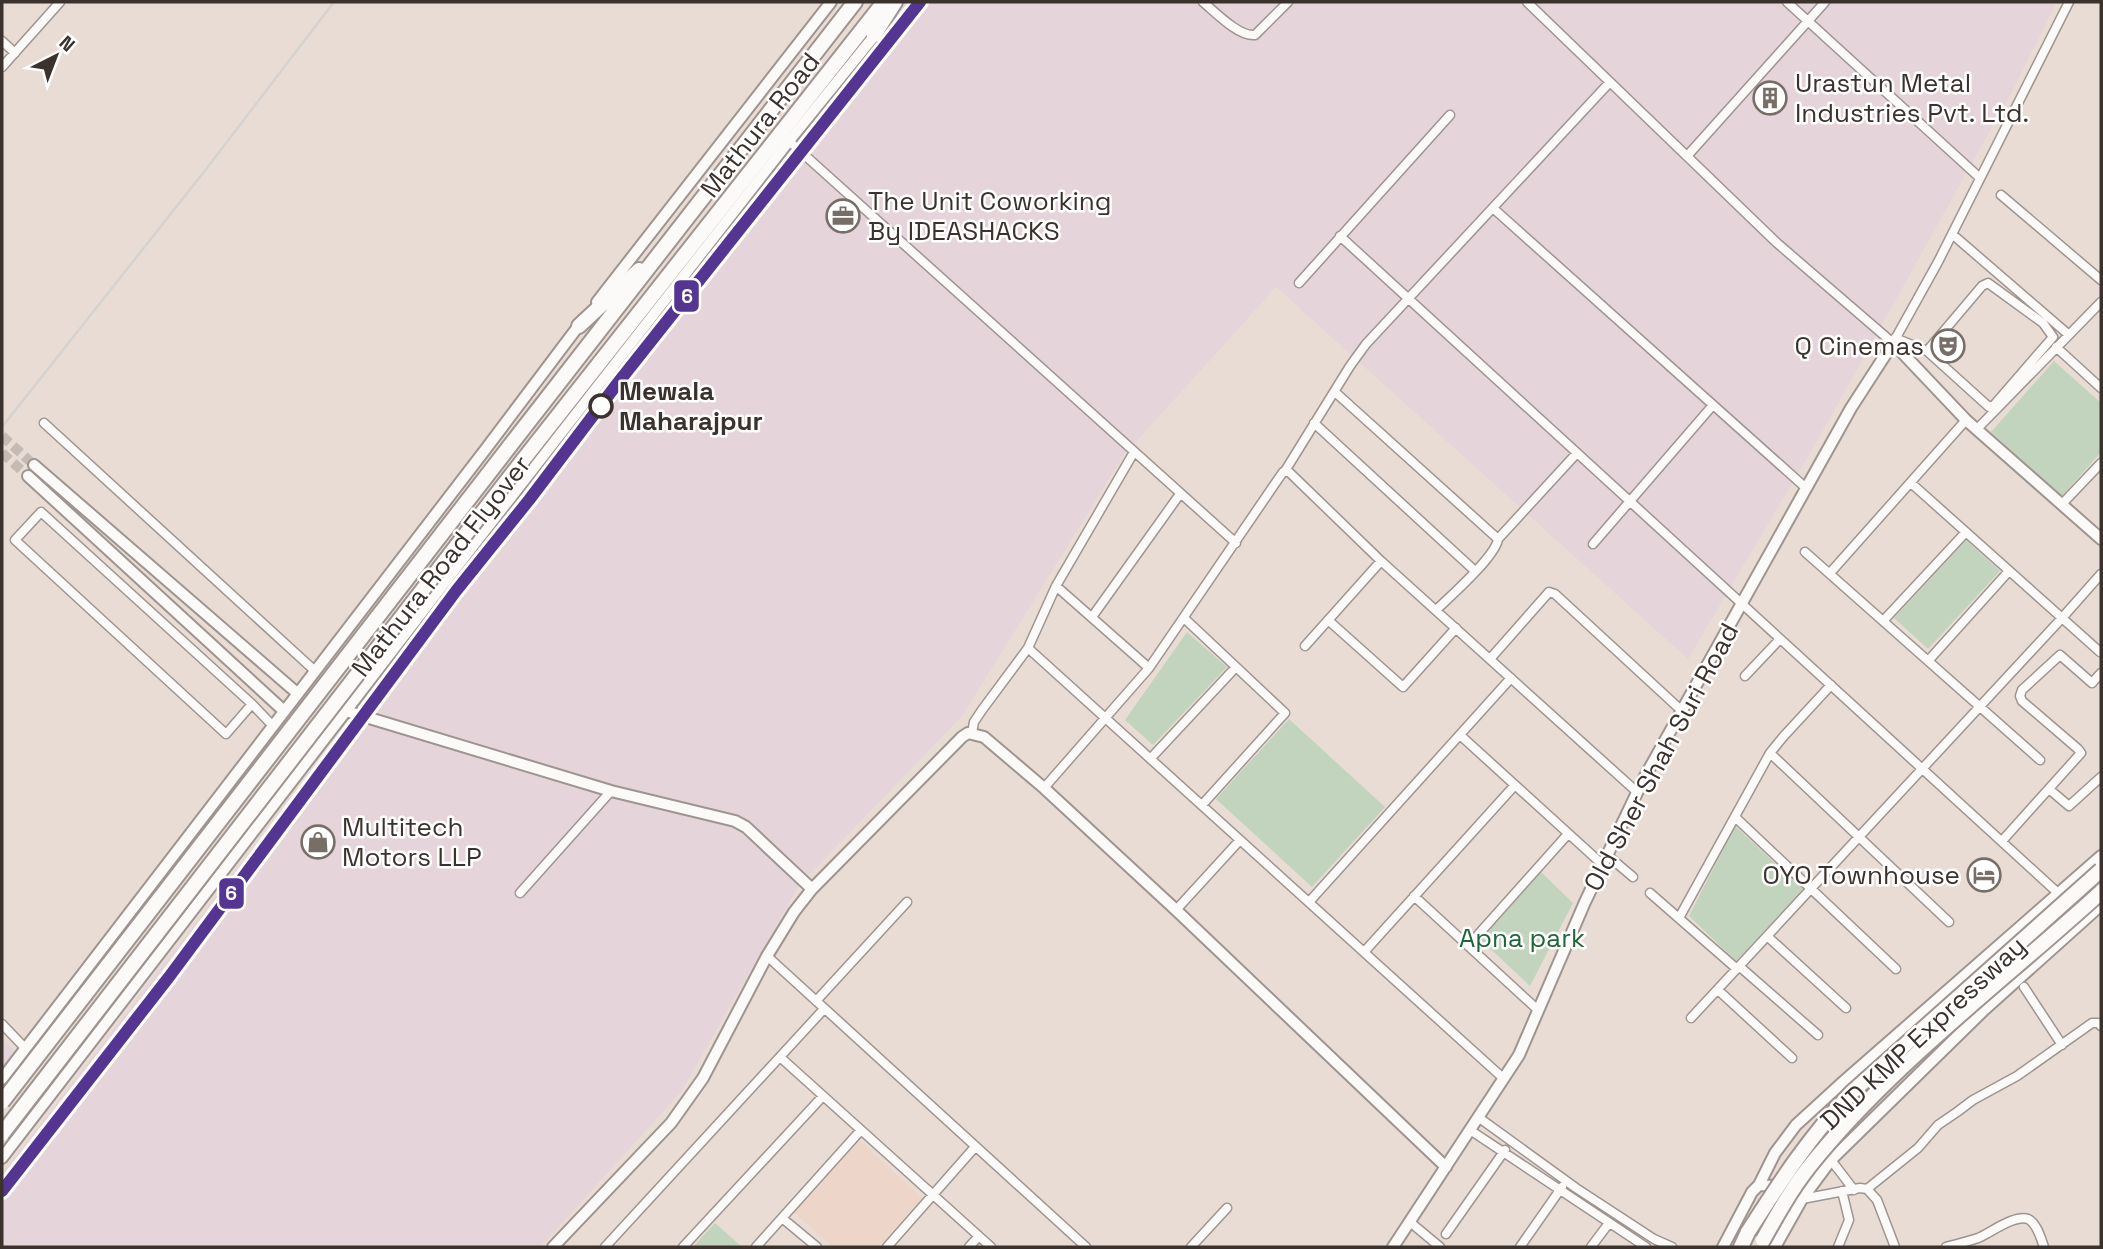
<svg xmlns="http://www.w3.org/2000/svg" width="2103" height="1249" font-family="'Space Grotesk',sans-serif">
  <style>
    .built { fill: #edd5ca }
    .industrial { fill: #e5d4d9 }
    .green { fill: #c2d4be }
    .lines { fill: none; stroke-linecap: round; stroke-linejoin: round }
    .secondary-tunnel { stroke: #c6bab4; stroke-width: 10; stroke-dasharray: 10 5; stroke-linecap: butt }
    .street-casing { stroke: #9e9490; stroke-width: 11 }
    .secondary-casing { stroke: #9e9490; stroke-width: 14 }
    .highway-casing { stroke: #9e9490; stroke-width: 18 }
    .street { stroke: #fcfaf9; stroke-width: 8 }
    .secondary { stroke: #fcfaf9; stroke-width: 10 }
    .highway { stroke: #fcfaf9; stroke-width: 14 }
    .rail { stroke: #d5d2d0; stroke-width: 2.5 }
    .highway-bridge-casing { stroke: #9e9490; stroke-width: 18; stroke-linecap: butt }
    .highway-bridge { stroke: #fcfaf9; stroke-width: 14 }
    .metro-1-casing { stroke: #fff; stroke-width: 18 }
    .metro-1 { stroke: #553592; stroke-width: 12 }
    .stop-dot { fill: #fff; stroke: #3b322e; stroke-width: 3.5 }
    .labels { text-anchor: middle; stroke-width: 5; stroke-linejoin: round; paint-order: stroke }
    .poi-label { font-size: 26px; fill: #3b322e; stroke: #fff; text-anchor: start }
    .street-label { font-size: 26px; fill: #3b322e; stroke: #fff }
    .stop-label { font-size: 26px; font-weight: bold; fill: #3b322e; stroke: #fff; text-anchor: start }
    .park-label { font-size: 26px; fill: #1e6537; stroke: #fff }
    .line-badge { stroke: #fff; stroke-width: 2.5 }
    .badge-label { font-size: 19px; text-anchor: middle; font-weight: bold; fill: #fff }
  </style>
  <rect width="100%" height="100%" fill="#e9dcd5"/>
  <!-- built -->
  <path class="built" d="M860 1141 922 1198 878 1247H833L794 1212Z"/>
  <!-- industrial -->
  <path class="industrial" d="M901 2H2057L2012 91 1817 441 1688 659 1276 287 1124 455 962 716 800 884 681 1092 540 1247H2V1174L425 625Z
    M2 1038 22 1059 2 1085Z"/>
  <!-- green -->
  <path class="green" d="M2054 361 2101 403V452L2062 496 1991 432Z
    M1966 540 2000 571 1928 649 1894 618Z
    M1187 632 1227 667 1153 745 1125 720Z
    M1289 719 1385 807 1312 887 1216 799Z
    M1735 826 1803 889 1736 961 1689 916Z
    M1541 872 1573 903 1530 986 1481 940Z
    M715 1223 742 1247H693Z"/>
  <g class="lines">
    <!-- secondary-tunnel -->
    <path class="secondary-tunnel" d="M2 436 34 465
      M2 453 28 476"/>
    <defs>
      <path id="street" d="M1203 2C1215 12 1239 37 1255 35L1288 2
        M1527 2 1777 243 1893 343 1938 262 2069 2
        M1787 2 1980 178
        M2 41 15 53
        M2 67 60 2
        M789 141 1236 543
        M1688 155 1825 2
        M2001 195 2101 280
        M1494 209 1806 488
        M1952 234 2069 335
        M1340 236 2059 894
        M1299 283 1450 115
        M1895 338 1927 351 1989 407 1994 405 2053 337 2043 323 1988 283 1982 286 1927 351
        M2056 347 2101 388
        M1335 392 1498 539
        M44 423 315 671
        M1314 423 1475 571
        M1977 429 2101 302
        M1285 471 1350 366 1366 344 1610 82
        M1911 483 2100 652
        M2062 504 2101 463
        M1593 544 1713 405
        M1805 552 2040 760
        M1830 573 1966 420
        M1056 586 1149 668
        M1436 610C1450 597 1496 556 1498 539L1577 453
        M1092 617 1180 494
        M1184 618 1285 713 1202 805
        M1328 620 1403 687 1456 628
        M1883 621 1966 532
        M1305 646 1381 561
        M1028 648 1503 1078
        M1490 659 1549 592 1555 594 1682 711
        M1928 661 2009 571
        M1745 676 1780 639
        M252 704 41 512 15 540 226 734 252 704 273 726
        M972 733 974 722 982 710 1028 648 1056 586 1134 452
        M1460 735 1603 865
        M1770 753 1949 922
        M1151 758 1236 667
        M1044 788 1149 668 1283 472H1289L1381 561 1637 792
        M2049 789 2069 806 2101 777
        M1735 817 1896 969
        M2002 841 2081 753 2078 749 2022 701 2020 696 2022 690 2060 655 2092 683 2101 673
        M1607 855 1633 877
        M520 893 611 791
        M1650 893 1737 969
        M1414 896 1538 1010
        M1309 902 1511 678
        M1176 910 1240 840
        M1679 918 1770 753 1783 737 1831 685
        M1767 936 1846 1008
        M1468 946 1568 834
        M1364 952 1515 785
        M767 956 1086 1247
        M1739 966 1818 1035
        M2024 987 2062 1045
        M1718 990 1792 1058
        M816 1001 907 902
        M1691 1018 2062 618 2101 574
        M2 1024 25 1048
        M780 1057 991 1247
        M1478 1117 1576 1188 1654 1239 1672 1247
        M1470 1130 1646 1247
        M1831 1160 1854 1190
        M1867 1189 1877 1200 1895 1247
        M1802 1199 1860 1188 1867 1189 1918 1148 1938 1125 1957 1112 1973 1100 2017 1076 2092 1023H2098L2101 1026
        M782 1218 817 1247
        M1410 1222 1440 1247
        M1446 1234 1505 1150
        M605 1247 824 1009
        M683 1247 823 1096
        M756 1247 861 1130
        M887 1247 975 1147
        M969 1247 979 1236
        M1191 1247 1227 1208
        M1520 1247 1562 1187
        M1591 1247 1609 1223
        M1838 1247 1849 1220 1842 1191
        M1946 1247C1956 1244 1967 1242 1978 1238 1990 1233 2015 1214 2028 1219 2037 1223 2041 1239 2044 1247"/>
      <path id="secondary" d="M597 302 831 2
        M34 465 297 693
        M28 476 284 711
        M346 711 611 791 735 821 746 827 812 889
        M2 1079 485 450 583 320
        M2 1158 473 546 789 141 879 30
        M1759 1185 1775 1153 1796 1125 1843 1082 2101 856
        M1802 1199 1831 1160 1984 1010 2101 905
        M553 1247 671 1123 703 1078 767 956 794 912 812 889 962 737 968 733 984 737 1044 788 1176 910 1446 1167
        M1393 1247 1519 1055 1585 902 1643 780 1851 408 1893 343 1966 420 2101 539
        M1723 1247 1752 1192 1759 1185 1774 1186 1802 1199 1775 1247"/>
      <path id="highway" d="M874 35 895 2
        M579 326 639 270
        M509 447 855 2
        M523 460 884 2
        M1741 1247 1748 1232"/>
    </defs>
    <!-- street casing -->
    <use href="#street" class="street-casing"/>
    <!-- secondary casing -->
    <use href="#secondary" class="secondary-casing"/>
    <!-- highway casing -->
    <use href="#highway" class="highway-casing"/>
    <!-- street -->
    <use href="#street" class="street"/>
    <!-- secondary -->
    <use href="#secondary" class="secondary"/>
    <!-- highway -->
    <use href="#highway" class="highway"/>
    <!-- rail -->
    <path class="rail" d="M2 427 207 168 334 2"/>
    <defs>
      <path id="highway-bridge" d="M2 1102 509 447
        M2 1134 523 460
        M1748 1232C1780 1182 1810 1136 1851 1093L2101 870
        M1763 1240C1777 1215 1791 1190 1809 1167 1891 1064 2004 981 2101 892"/>
    </defs>
    <!-- highway-bridge casing -->
    <use href="#highway-bridge" class="highway-bridge-casing"/>
    <!-- highway-bridge -->
    <use href="#highway-bridge" class="highway-bridge"/>
    <defs>
      <path id="metro-1" d="M2 1191 169 977 456 591 529 500 617 384 920 2"/>
    </defs>
    <!-- metro-1 casing -->
    <use href="#metro-1" class="metro-1-casing"/>
    <!-- metro-1 -->
    <use href="#metro-1" class="metro-1"/>
  </g>
  <!-- icons -->
  <defs>
    <symbol id="building-ring" viewBox="-11 -11 22 22"><circle r="9.5" fill="#fff" stroke="#786e68" stroke-width="1.5"/><path d="M-4-6H4V6H1V3H-1V6H-4ZM-2.5-4.3h1.7v1.8h-1.7ZM.8-4.3h1.7v1.8H.8ZM-2.5-1h1.7V.8h-1.7ZM.8-1h1.7V.8H.8Z" fill="#786e68"/></symbol>
    <symbol id="office-ring" viewBox="-11 -11 22 22"><circle r="9.5" fill="#fff" stroke="#786e68" stroke-width="1.5"/><path d="M-6-3h4V-5.5h4V-3h4V5H-6ZM-1-4.5V-3h2v-1.5ZM-6 0V1H6V0Z" fill="#786e68"/></symbol>
    <symbol id="theatre-ring" viewBox="-11 -11 22 22"><circle r="9.5" fill="#fff" stroke="#786e68" stroke-width="1.5"/><path d="M-5-5.5Q0-4 5-5.5V0Q5 5 0 6Q-5 5-5 0ZM-3.3-2.5H-1v1.5H-3.3ZM1-2.5H3.3v1.5H1ZM-2.8 1Q0 5.5 2.8 1Z" fill="#786e68"/></symbol>
    <symbol id="shop-ring" viewBox="-11 -11 22 22"><circle r="9.5" fill="#fff" stroke="#786e68" stroke-width="1.5"/><path d="M-5-2.5h2.3a2.7 3.5 0 0 1 5.4 0H5L5.5 6h-11ZM-1.5-2.5h3a1.5 2.3 0 0 0-3 0Z" fill="#786e68"/></symbol>
    <symbol id="hotel-ring" viewBox="-11 -11 22 22"><circle r="9.5" fill="#fff" stroke="#786e68" stroke-width="1.5"/><path d="M-6-4.5h1.5V1H6V5H4.5V3h-9V5H-6ZM-4 0a1.8 1.8 0 1 1 3.6 0ZM.5 0V-2.5h3Q6-2.5 6 0Z" fill="#786e68"/></symbol>
  </defs>
  <g fill-rule="evenodd">
    <use href="#building-ring" x="1751" y="79" width="38" height="38"/>
    <use href="#office-ring" x="824" y="197" width="38" height="38"/>
    <use href="#theatre-ring" x="1929" y="327" width="38" height="38"/>
    <use href="#shop-ring" x="299" y="823" width="38" height="38"/>
    <use href="#hotel-ring" x="1965" y="856" width="38" height="38"/>
  </g>
  <!-- markers -->
  <circle class="stop-dot" cx="601" cy="406" r="11"/>
  <g class="labels">
    <!-- poi labels -->
    <g class="poi-label">
      <text x="1795" y="92">Urastun Metal<tspan x="1795" dy="30">Industries Pvt. Ltd.</tspan></text>
      <text x="868" y="210">The Unit Coworking<tspan x="868" dy="30">By IDEASHACKS</tspan></text>
      <text x="1924" y="355" text-anchor="end">Q Cinemas</text>
      <text x="342" y="836">Multitech<tspan x="342" dy="30">Motors LLP</tspan></text>
      <text x="1960" y="884" text-anchor="end">OYO Townhouse</text>
    </g>
    <!-- street labels -->
    <g class="street-label">
      <text transform="translate(760 125) rotate(-52)" y="9">Mathura Road</text>
      <text transform="translate(441 566) rotate(-52)" y="9">Mathura Road Flyover</text>
      <text transform="translate(1661 757) rotate(-62)" y="9">Old Sher Shah Suri Road</text>
      <text transform="translate(1923 1033) rotate(-43)" y="9">DND KMP Expressway</text>
    </g>
    <!-- stop labels -->
    <g class="stop-label">
      <text x="619" y="400">Mewala<tspan x="619" dy="30">Maharajpur</tspan></text>
    </g>
    <!-- park labels -->
    <g class="park-label">
      <text x="1522" y="947">Apna park</text>
    </g>
  </g>
  <g class="line-badge">
    <rect x="673" y="279" width="27" height="34" rx="7" fill="#553592"/>
    <rect x="218" y="877" width="27" height="33" rx="7" fill="#553592"/>
  </g>
  <g class="badge-label">
    <text x="687" y="303">6</text>
    <text x="231" y="900">6</text>
  </g>
  <!-- border -->
  <rect width="2103" height="1249" fill="none" stroke="#3b322e" stroke-width="7"/>
  <!-- north arrow -->
  <g transform="translate(56 56) rotate(42)" stroke="#ffffff" stroke-width="5" paint-order="stroke">
  <path d="M0-5L12 26L0 18L-12 26Z" fill="#3b322e"/>
  <text y="-10" font-size="19" font-weight="bold" text-anchor="middle" fill="#3b322e">N</text>
  </g>
</svg>
